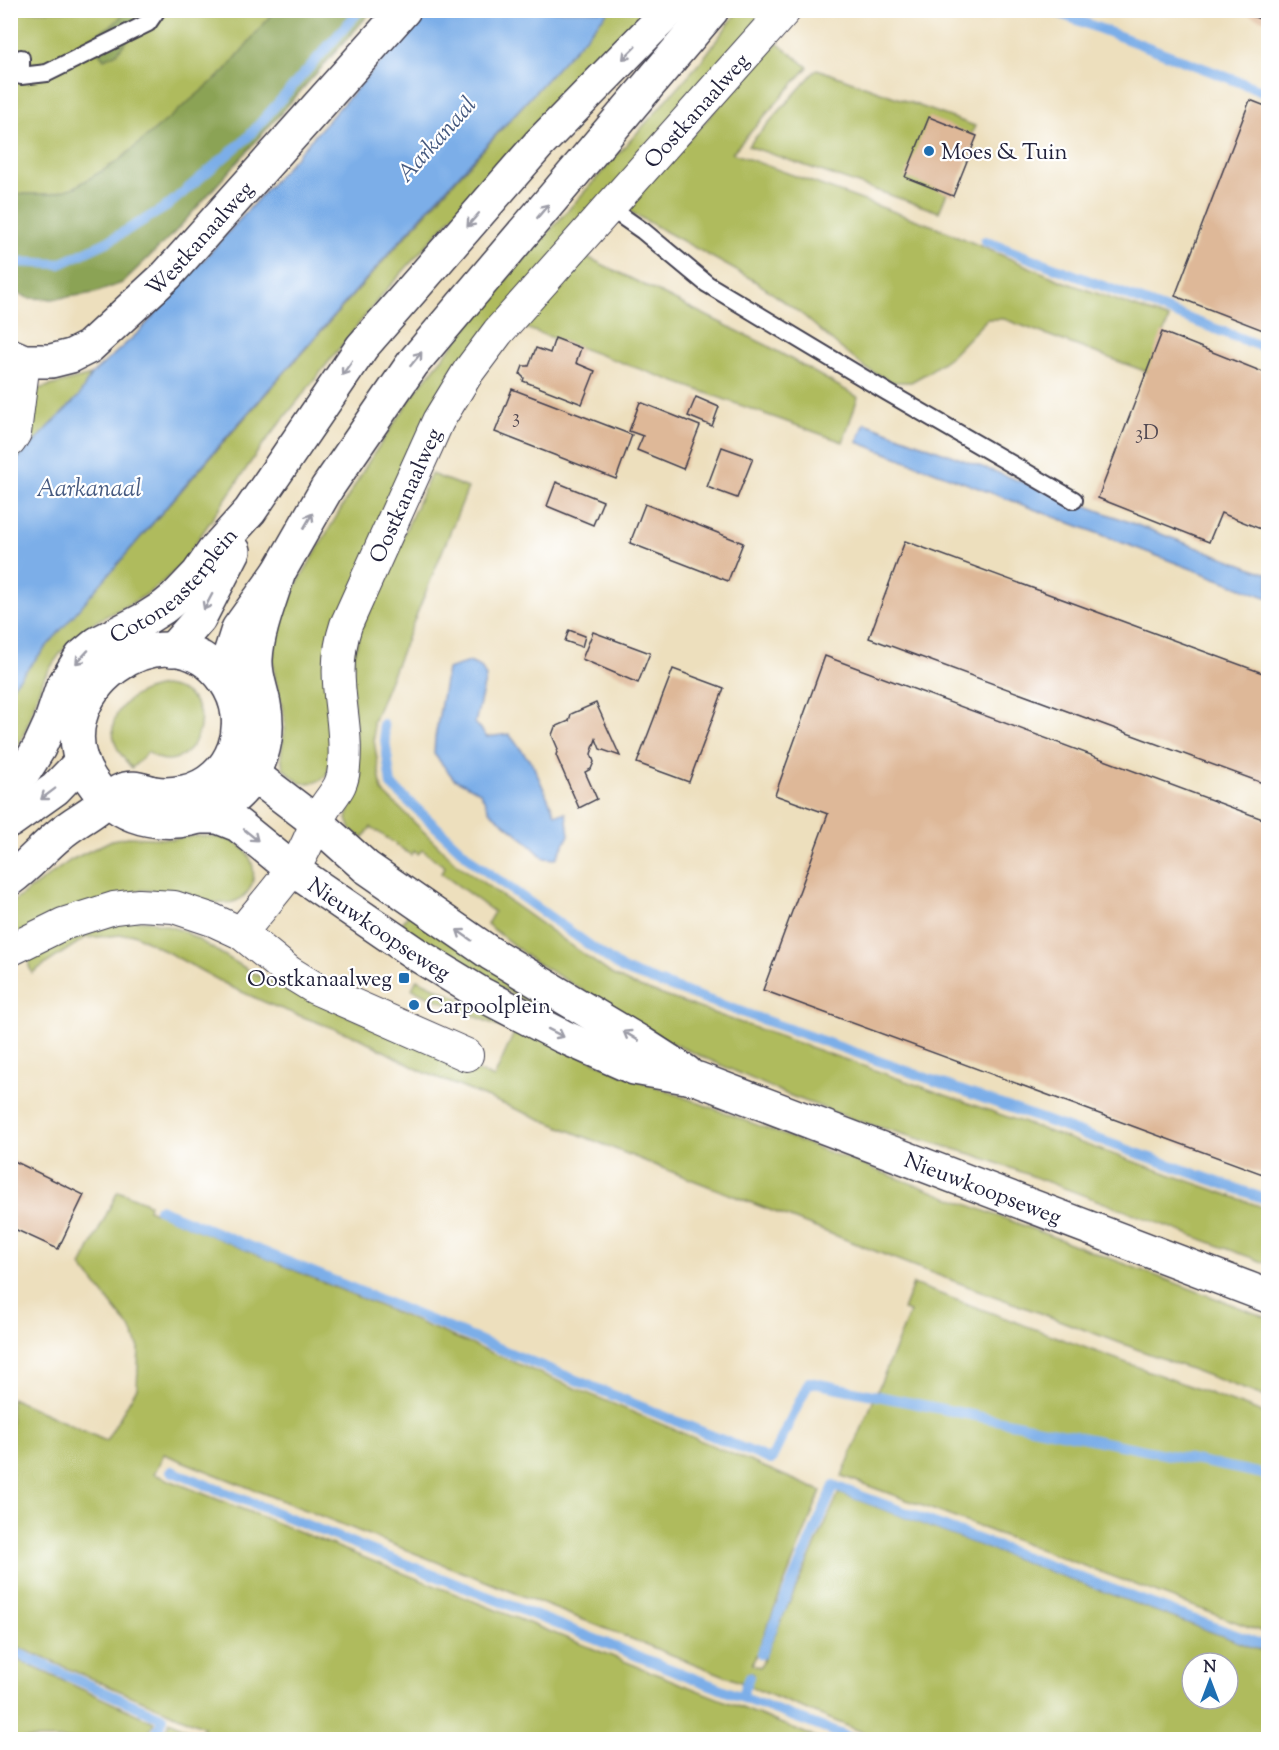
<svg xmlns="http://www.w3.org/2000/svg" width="1279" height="1750" font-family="'Sorts Mill Goudy',serif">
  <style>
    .green { fill: #afbb5d; stroke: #686e4c; stroke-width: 1.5; fill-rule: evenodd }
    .forest { fill: #8ba354; stroke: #566248; stroke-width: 1.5 }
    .water { fill: #7caee8; stroke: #4f6892; stroke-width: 1.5 }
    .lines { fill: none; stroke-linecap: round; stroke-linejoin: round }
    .stream { stroke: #7caee8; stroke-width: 10 }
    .building { fill: #deb898 }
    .service-casing { stroke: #403e4e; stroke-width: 20 }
    .minor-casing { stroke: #403e4e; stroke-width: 34 }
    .tertiary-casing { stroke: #403e4e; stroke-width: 36 }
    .primary-casing { stroke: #403e4e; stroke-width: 36 }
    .service { stroke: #fff; stroke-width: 16 }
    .minor { stroke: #fff; stroke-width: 32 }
    .tertiary { stroke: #fff; stroke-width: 33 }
    .primary { stroke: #fff; stroke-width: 33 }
    .oneway { stroke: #9c9ca7 }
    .poi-dot { fill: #1f6fb2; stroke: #fff; stroke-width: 2 }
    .labels { text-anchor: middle; stroke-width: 4.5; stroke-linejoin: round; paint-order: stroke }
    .number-label { font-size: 20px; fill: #514852 }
    .street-label { font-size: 22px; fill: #22223b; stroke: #fff }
    .poi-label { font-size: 22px; fill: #22223b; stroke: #fff; text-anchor: start }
    .water-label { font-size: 24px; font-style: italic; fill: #465a80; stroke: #fff }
  </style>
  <rect width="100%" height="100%" fill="#fff"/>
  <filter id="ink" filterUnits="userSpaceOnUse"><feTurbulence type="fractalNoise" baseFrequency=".0167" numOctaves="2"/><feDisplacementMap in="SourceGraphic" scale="12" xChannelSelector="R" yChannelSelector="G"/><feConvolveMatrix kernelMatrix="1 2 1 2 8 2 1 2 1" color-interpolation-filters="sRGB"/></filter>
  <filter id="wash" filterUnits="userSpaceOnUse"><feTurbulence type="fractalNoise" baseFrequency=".008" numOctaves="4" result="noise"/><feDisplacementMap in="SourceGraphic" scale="24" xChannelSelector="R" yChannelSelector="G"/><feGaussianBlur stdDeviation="1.35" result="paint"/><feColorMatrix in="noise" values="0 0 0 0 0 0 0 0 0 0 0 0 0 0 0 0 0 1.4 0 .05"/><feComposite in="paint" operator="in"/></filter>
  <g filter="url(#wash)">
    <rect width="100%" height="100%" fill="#eddfbd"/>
    <!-- green -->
    <path class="green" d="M10 11H349L165 195 11 230Z
      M609 11H660L546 112 381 296 261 447 182 563C170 576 158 587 144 596 118 612 85 622 66 646 59 655 51 666 45 676 32 703 29 733 11 757V688C207 459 406 233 609 11Z
      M738 11H774L405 460 331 743C329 769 332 785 300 783L283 768 281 755 285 728 284 715 275 678 273 660 278 624 298 582 369 461 418 388 512 273 703 59Z
      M777 43 808 67 732 153 936 227 1062 281 1169 319 1150 373 1004 319H987L951 356 927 373 911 382H892L867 369 838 346 804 316 755 281 625 209Z
      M817 69 975 126 939 212 748 146Z
      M583 255 766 345 858 397 843 442 525 328 569 270Z
      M91 375 79 396 16 461 11 471V429L29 409 38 389Z
      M431 474 468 488 373 722 374 740 382 791 457 864 613 975 631 984 1268 1209V1264L978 1156 855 1120 786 1094 667 1041 532 960 487 924 494 912 441 873 445 867 422 850 418 854 414 851 411 855 371 827 363 838 351 830 347 819 358 780 352 682 356 640Z
      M164 686C233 695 190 787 148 752L132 768C126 761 119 754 116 745 103 712 135 689 164 686Z
      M193 836C208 836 225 836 238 844 258 857 260 891 236 901 222 907 204 900 190 898L189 893 140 890 11 937 10 904 71 860 112 840 128 837 172 839Z
      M410 912 596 1028 598 1043 398 929Z
      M129 920 150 921 184 931 255 974 287 990 494 1078 514 1033 412 989 417 979 622 1074 1268 1318V1398L916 1267 662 1168 421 1071 362 1039 271 1005 233 988 134 934 85 938 32 973 29 966V957L55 940Z
      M118 1191 149 1204 148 1209 821 1491 752 1665 760 1667 839 1493 1268 1653V1739H880L748 1686 753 1674 749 1672 743 1683 164 1454 154 1474 820 1739H161L170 1721 198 1735 204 1727 11 1644V1398L106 1441 137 1388 139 1348 130 1328 81 1266ZM1192 1663H1228V1699H1192Z
      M913 1284 1268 1415V1634L842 1476 910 1312 903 1310Z
      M11 1657 154 1722 145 1739H11Z"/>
    <!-- forest -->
    <path class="forest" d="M126 11H150L117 53 104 59 89 39 114 24Z
      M274 11H372L175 232 122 283 95 293 54 299 28 298 11 290V191L20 194H51L75 187 117 162 225 71Z"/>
    <!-- water -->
    <path class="water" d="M426 11H609L435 201 230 433 11 688 10 471 16 461 79 396 91 375 140 331Z
      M865 423 1268 574V598L857 442Z
      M469 662 481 667 486 677 475 723 487 737 509 734 533 765 555 814 566 813 569 835 556 859 544 858 524 839 490 812 480 792 454 779 434 754 435 738 447 669Z"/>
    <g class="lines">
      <!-- stream -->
      <path class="stream" d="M1051 10 1268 93
        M985 241 1268 349
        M10 260 14 262 60 264 107 242 166 207 247 138 360 10
        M383 724 391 785 476 864 624 970 1268 1200
        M159 1209 771 1460 809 1382 1268 1475
        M171 1471 741 1697 856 1740
        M10 1650 163 1718 153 1740
        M761 1654 834 1486 1268 1647
        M741 1697 749 1677"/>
    </g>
    <g id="blocks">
      <!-- building -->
      <path class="building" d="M1268 10V22L1238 11V10Z
        M1250 100 1268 107V332L1175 296Z
        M929 117 977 136 953 196 905 177Z
        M1162 332 1268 374V532L1221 513 1209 542 1098 498Z
        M555 338 581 348 576 363 595 371 582 404 523 381 524 378 520 374 523 366H529L536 348 550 353Z
        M512 389 632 435 616 479 495 432Z
        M696 397 719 407 712 426 688 416Z
        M640 402 700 426 683 469 637 450 643 436 629 431Z
        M722 447 753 458 737 498 707 487Z
        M556 482 603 501 593 525 547 506Z
        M645 504 743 543 728 581 630 543Z
        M905 541 1268 675V785L869 638Z
        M569 630 585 636 582 647 565 641Z
        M593 632 650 653 638 683 582 659Z
        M825 656 1268 821V1176L763 990 828 814 775 795Z
        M673 669 724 688 689 782 637 763Z
        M596 703 620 756 600 749 596 739 591 754 594 762 591 769 585 772 597 799 579 808 556 755 558 749 552 735 555 727 569 721 571 714Z
        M10 1159 84 1195 58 1249 10 1227Z"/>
    </g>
  </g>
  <g filter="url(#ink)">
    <use href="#blocks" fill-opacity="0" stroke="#403e4e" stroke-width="1.5"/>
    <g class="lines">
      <defs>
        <path id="service" d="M21 58V76L47 73 148 23 157 10
          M610 208 643 231 707 284 887 392 1074 500"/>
        <g id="minor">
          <path d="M10 441 15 433 24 361"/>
          <path id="s1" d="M241 933C260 909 281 886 298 861 309 844 314 824 325 807 335 792 343 786 344 767 349 716 328 679 346 625L438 421 468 372 498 332 785 10"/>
          <path d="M10 950 63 924 114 908 139 905 174 907 213 920 241 933 289 972 315 988 467 1055"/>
        </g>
        <g id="tertiary">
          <path id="s2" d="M10 355 24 361H51L71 356 89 347 167 275 404 10"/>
        </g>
        <g id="primary">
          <path d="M172 650 199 619 234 551"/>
          <path d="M231 689 230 654 238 629 279 572 327 488 413 363 712 10"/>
          <path d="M242 755 254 774 262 781 317 823 366 867 490 953 641 1043 686 1072"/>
          <path id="s3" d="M10 787 26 769 39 748 50 724 62 688 81 657 98 643 145 619 164 607 175 598 198 574 214 551 250 511 362 347 539 144 670 10"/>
          <path id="s4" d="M203 817H218L238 825 292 869 416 954 483 995 562 1036 634 1068 698 1079 1268 1296"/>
          <path d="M10 821 55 789 82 761"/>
          <path d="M10 879C28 866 42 849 59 835 70 825 84 818 96 809 104 803 112 796 120 791 133 785 141 790 154 793 164 795 174 794 184 792 234 781 254 722 225 681 167 597 35 696 91 780 103 798 120 812 142 818 174 826 207 820 232 799 260 777 271 738 264 704 261 688 255 675 256 659 257 632 271 598 279 572"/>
        </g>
      </defs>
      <!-- service casing -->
      <use href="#service" class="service-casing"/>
      <!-- minor casing -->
      <use href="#minor" class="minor-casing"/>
      <!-- tertiary casing -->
      <use href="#tertiary" class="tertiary-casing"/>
      <!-- primary casing -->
      <use href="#primary" class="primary-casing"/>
      <!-- service -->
      <use href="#service" class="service"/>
      <!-- minor -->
      <use href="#minor" class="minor"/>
      <!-- tertiary -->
      <use href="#tertiary" class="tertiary"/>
      <!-- primary -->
      <use href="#primary" class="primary"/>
    </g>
    <!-- one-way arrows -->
    <defs><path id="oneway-shaft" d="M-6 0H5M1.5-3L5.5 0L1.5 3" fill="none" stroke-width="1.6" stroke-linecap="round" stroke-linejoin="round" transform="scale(1.5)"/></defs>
    <g class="oneway">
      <use href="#oneway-shaft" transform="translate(629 53) rotate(135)"/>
      <use href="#oneway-shaft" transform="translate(543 211) rotate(-50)"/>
      <use href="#oneway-shaft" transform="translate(473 220) rotate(131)"/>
      <use href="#oneway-shaft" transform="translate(416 359) rotate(-51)"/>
      <use href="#oneway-shaft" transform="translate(347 368) rotate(125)"/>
      <use href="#oneway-shaft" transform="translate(308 521) rotate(-60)"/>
      <use href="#oneway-shaft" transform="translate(208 602) rotate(118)"/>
      <use href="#oneway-shaft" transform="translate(82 657) rotate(133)"/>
      <use href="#oneway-shaft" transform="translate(48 794) rotate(143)"/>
      <use href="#oneway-shaft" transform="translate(251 835) rotate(39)"/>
      <use href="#oneway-shaft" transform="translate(464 935) rotate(-145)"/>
      <use href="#oneway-shaft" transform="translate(556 1033) rotate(27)"/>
      <use href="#oneway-shaft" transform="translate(631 1036) rotate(-149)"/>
    </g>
  </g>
  <!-- markers -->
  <g class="poi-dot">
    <circle cx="929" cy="151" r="6"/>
    <rect x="398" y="972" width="12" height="12" rx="3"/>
    <circle cx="414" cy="1005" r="6"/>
  </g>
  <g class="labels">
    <!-- number labels -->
    <g class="number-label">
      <text x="516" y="423">3</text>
      <text x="1147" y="439">3D</text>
    </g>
    <!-- street labels -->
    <g class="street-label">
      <text dy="8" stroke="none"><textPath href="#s1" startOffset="969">Oostkanaalweg</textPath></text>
      <text dy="8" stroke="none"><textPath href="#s2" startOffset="238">Westkanaalweg</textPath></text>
      <text dy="8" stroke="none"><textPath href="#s1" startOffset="483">Oostkanaalweg</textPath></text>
      <text dy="8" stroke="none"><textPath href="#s3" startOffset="268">Cotoneasterplein</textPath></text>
      <text dy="8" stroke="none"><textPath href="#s4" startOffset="212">Nieuwkoopseweg</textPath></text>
      <text dy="8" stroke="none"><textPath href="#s4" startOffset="873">Nieuwkoopseweg</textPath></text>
    </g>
    <!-- poi labels -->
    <g class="poi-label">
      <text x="941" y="159">Moes &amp; Tuin</text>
      <text x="392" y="986" text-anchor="end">Oostkanaalweg</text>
      <text x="426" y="1013">Carpoolplein</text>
    </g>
    <!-- water labels -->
    <g class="water-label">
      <text transform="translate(436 139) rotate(-48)" y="8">Aarkanaal</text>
      <text x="89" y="496">Aarkanaal</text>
    </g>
  </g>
  <!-- margin -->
  <rect width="1279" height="1750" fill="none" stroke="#fff" stroke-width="36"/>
  <!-- north arrow -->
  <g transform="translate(1210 1681)"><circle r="28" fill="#ffffff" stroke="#a7a7b1" stroke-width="1.5"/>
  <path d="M0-4.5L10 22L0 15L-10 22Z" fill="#1f6fb2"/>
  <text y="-9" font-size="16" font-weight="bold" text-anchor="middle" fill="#22223b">N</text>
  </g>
</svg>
